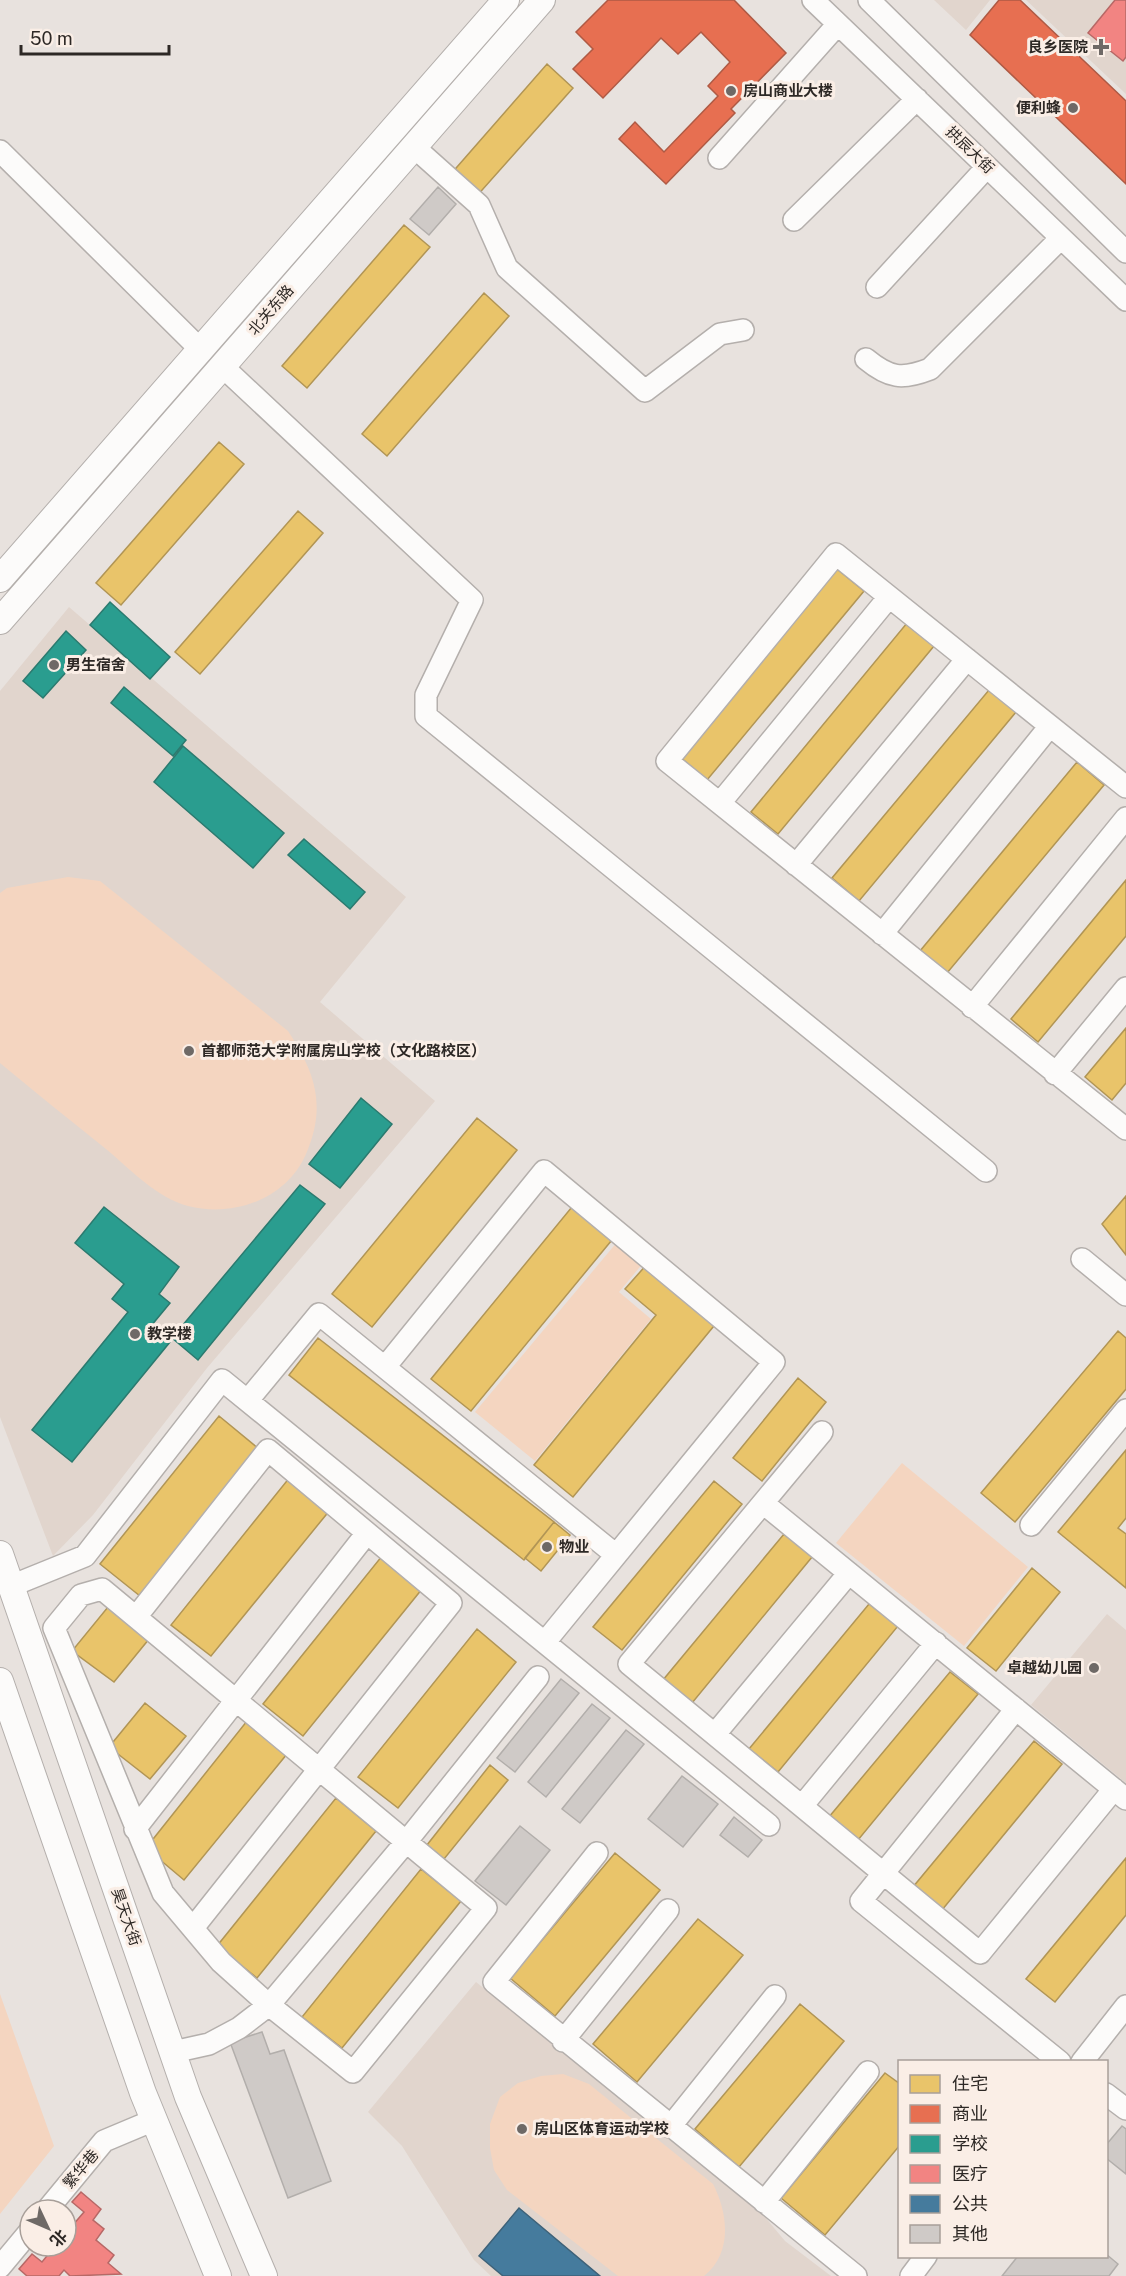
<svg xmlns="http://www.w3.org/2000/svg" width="1126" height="2276" font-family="'Public Sans','Noto Sans SC',sans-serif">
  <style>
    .built { fill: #e1d5cd }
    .green { fill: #f4d5c0 }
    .homes { fill: #e9c46a; stroke: #b19555; stroke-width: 1.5 }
    .shops { fill: #e76f51; stroke: #af5a44; stroke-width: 1.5 }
    .schools { fill: #2a9d8f; stroke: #2b7a6f; stroke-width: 1.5 }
    .health { fill: #f28482; stroke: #b76866; stroke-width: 1.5 }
    .public { fill: #457b9d; stroke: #3e6279; stroke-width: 1.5 }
    .building { fill: #cfcac7; stroke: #b2aeab; stroke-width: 1.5 }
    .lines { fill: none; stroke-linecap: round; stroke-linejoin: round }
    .minor-casing { stroke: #b4afac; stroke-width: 24 }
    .major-casing { stroke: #b4afac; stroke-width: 28 }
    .minor { stroke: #fcfbfa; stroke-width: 21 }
    .major { stroke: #fcfbfa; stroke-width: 26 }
    .poi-dot { fill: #6e6966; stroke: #faeee6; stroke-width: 2 }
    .labels { text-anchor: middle; stroke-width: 6; stroke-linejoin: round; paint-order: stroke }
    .poi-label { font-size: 15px; font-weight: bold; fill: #2d2825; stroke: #faeee6; text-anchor: start }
    .street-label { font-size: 15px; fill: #2d2825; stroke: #faeee6 }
  </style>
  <rect width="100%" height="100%" fill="#e8e2de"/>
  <!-- built -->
  <path class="built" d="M934 0H990L966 30Z
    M1026 0H1126V94Z
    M69 607 406 897 320 1002 435 1101 207 1368 93 1515 53 1556 0 1417V691Z
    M1107 1614 1126 1630V1783L1031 1705Z
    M476 1982 755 2205 785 2241 831 2276H491L474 2260 402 2146 368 2112Z"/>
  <!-- green -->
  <path class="green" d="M68 877 100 881 288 1031C315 1072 327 1106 306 1154 287 1198 235 1218 188 1206 157 1198 130 1169 106 1149 71 1121 35 1092 0 1063V893L7 888Z
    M618 1241 644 1262 619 1292 651 1319 535 1461 475 1412Z
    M902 1463 1028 1567 964 1646 836 1543Z
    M0 1994 54 2146 0 2214Z
    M563 2074 589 2084 713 2184C728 2213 733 2253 704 2276H618L507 2190 494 2170 490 2148V2124L500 2097 518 2083 541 2076Z"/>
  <!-- homes -->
  <path class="homes" d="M547 64 573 88 475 198 450 175Z
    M404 225 430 247 307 388 282 366Z
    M484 293 509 316 387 456 362 434Z
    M219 442 244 464 121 605 96 583Z
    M298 511 323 533 200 674 175 652Z
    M837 569 864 591 707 780 680 757Z
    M907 623 934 646 778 834 751 812Z
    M989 690 1016 712 859 901 832 878Z
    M1077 762 1104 785 947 973 920 951Z
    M1126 880V936L1038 1042 1011 1019Z
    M1126 1028V1083L1112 1100 1085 1077Z
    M477 1118 517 1150 372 1327 332 1294Z
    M1126 1196V1255L1102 1224Z
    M576 1202 616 1235 471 1411 431 1379Z
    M648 1263 718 1321 573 1497 534 1465 656 1315 625 1289Z
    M1118 1331 1126 1338V1389L1015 1522 981 1493Z
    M318 1338 554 1522 524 1560 289 1375Z
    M798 1378 826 1402 762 1481 733 1458Z
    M219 1416 259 1449 140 1596 100 1564Z
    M1126 1450V1518L1118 1528 1126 1534V1588L1058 1532Z
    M290 1477 330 1510 211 1656 171 1625Z
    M714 1481 742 1504 622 1650 593 1627Z
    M554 1522 570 1535 541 1571 525 1558Z
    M784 1534 812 1557 692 1703 663 1680Z
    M382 1556 422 1589 303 1736 263 1704Z
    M1032 1568 1060 1592 996 1671 967 1648Z
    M869 1604 898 1626 778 1772 749 1749Z
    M108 1607 149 1639 114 1682 72 1651Z
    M477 1629 516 1662 398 1808 358 1777Z
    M950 1672 978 1694 858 1840 829 1817Z
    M145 1703 186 1736 150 1779 109 1747Z
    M247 1721 287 1754 184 1880 146 1848Z
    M1034 1741 1062 1764 942 1910 913 1887Z
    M490 1765 508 1780 444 1859 427 1845Z
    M336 1798 376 1831 257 1978 217 1946Z
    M615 1853 660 1890 555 2016 510 1978Z
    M1126 1858V1915L1055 2002 1026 1979Z
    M421 1869 461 1901 342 2048 302 2017Z
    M698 1919 743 1955 637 2082 593 2044Z
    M800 2004 844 2041 739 2167 695 2129Z
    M885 2073 900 2084V2145L825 2235 781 2198Z"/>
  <!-- shops -->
  <path class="shops" d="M608 0H734L786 53 731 109 735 113 666 184 619 139 635 122 664 152 718 96 708 86 730 62 701 32 678 54 661 38 603 98 573 69 593 49 576 32Z
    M999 0H1020L1126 101V184L970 35Z"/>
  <!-- schools -->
  <path class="schools" d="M110 602 170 657 150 679 90 625Z
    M66 631 86 650 43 698 23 681Z
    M124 687 186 740 173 756 111 703Z
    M183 746 284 833 253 868 154 782Z
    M304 839 365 892 350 909 288 855Z
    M361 1098 392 1124 340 1188 309 1164Z
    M300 1185 325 1204 198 1360 172 1338Z
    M104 1207 179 1267 159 1294 170 1303 151 1326 170 1342 72 1462 32 1430 128 1312 112 1299 124 1284 75 1243Z"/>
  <!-- health -->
  <path class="health" d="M1115 0H1126V57L1123 61 1088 33Z
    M81 2192 101 2209 93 2220 104 2229 96 2240 114 2255 108 2263 121 2274 70 2276 64 2270 59 2276H27L19 2269 32 2254 42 2262 55 2246H66V2233L84 2212 72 2202Z"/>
  <!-- public -->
  <path class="public" d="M519 2208 600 2276H503L479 2256Z"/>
  <!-- building -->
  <path class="building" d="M438 187 456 204 429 235 410 219Z
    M561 1679 579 1693 515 1772 497 1758Z
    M592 1704 610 1718 546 1797 528 1782Z
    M626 1730 644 1744 580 1823 562 1809Z
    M682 1776 718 1804 683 1847 648 1819Z
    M734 1817 762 1840 748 1857 720 1835Z
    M520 1826 550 1850 506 1905 475 1881Z
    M262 2032 270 2054 284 2050 331 2181 288 2198 230 2042Z
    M1122 2126 1126 2129V2174L1106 2158V2145Z
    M1106 2254 1118 2264 1109 2276H1002L1018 2256Z"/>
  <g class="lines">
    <defs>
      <path id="minor" d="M813 0 1126 300
        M869 0 1126 252
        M414 147 479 205 507 268 645 391 720 334 743 330
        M0 151 202 351
        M719 158 838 24
        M794 220 917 99
        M877 287 987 167
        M866 359C889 378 902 380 930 369L1061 238
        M222 366 472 600 426 695V716L986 1171
        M1126 787 836 554 667 761 1126 1129
        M720 803 889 597
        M796 865 967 659
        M882 934 1050 726
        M972 1007 1126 818
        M1055 1074 1126 988
        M1082 1259 1126 1295
        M385 1367 544 1171 774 1362 545 1642
        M248 1400 319 1314 616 1555
        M822 1432 629 1664 980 1953 1114 1789
        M763 1503 1126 1799
        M1031 1525 1126 1410
        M11 1586 85 1556 222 1380 769 1825
        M102 1589 486 1908 353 2072 269 2005 221 1962 163 1893 54 1628 81 1595Z
        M136 1617 268 1450 451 1603 193 1928
        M1016 1709 861 1901 1060 2062
        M715 1734 849 1573
        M802 1806 936 1643
        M135 1829 367 1533
        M597 1853 494 1982 856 2276
        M563 2041 668 1910
        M173 2052 209 2044 239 2028 269 2005 406 1842 538 1677
        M1082 2062 1126 2006
        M1106 2094 1126 2109
        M670 2127 775 1996
        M764 2202 868 2072
        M47 2210 104 2141 154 2120
        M0 2267 30 2231
        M911 2276 926 2256"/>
      <path id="major" d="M0 579 506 0
        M0 621 542 0
        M0 1554 188 2097 264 2276
        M0 1681 143 2093 218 2276"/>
    </defs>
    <!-- minor casing -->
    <use href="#minor" class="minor-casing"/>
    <!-- major casing -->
    <use href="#major" class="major-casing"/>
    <!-- minor -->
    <use href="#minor" class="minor"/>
    <!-- major -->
    <use href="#major" class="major"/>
  </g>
  <!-- markers -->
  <g class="poi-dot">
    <path d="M1098 38h6v6h6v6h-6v6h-6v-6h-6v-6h6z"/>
    <circle cx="731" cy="91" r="6"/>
    <circle cx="1073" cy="108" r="6"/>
    <circle cx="54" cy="665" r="6"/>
    <circle cx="189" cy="1051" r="6"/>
    <circle cx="135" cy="1334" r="6"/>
    <circle cx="547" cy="1547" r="6"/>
    <circle cx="1094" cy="1668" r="6"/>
    <circle cx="522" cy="2129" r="6"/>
  </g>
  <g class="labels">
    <!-- poi labels -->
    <g class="poi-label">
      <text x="1088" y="52" text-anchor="end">良乡医院</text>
      <text x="743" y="96">房山商业大楼</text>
      <text x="1061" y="113" text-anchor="end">便利蜂</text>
      <text x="66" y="670">男生宿舍</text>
      <text x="201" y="1056">首都师范大学附属房山学校（文化路校区）</text>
      <text x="147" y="1339">教学楼</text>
      <text x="559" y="1552">物业</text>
      <text x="1082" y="1673" text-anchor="end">卓越幼儿园</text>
      <text x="534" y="2134">房山区体育运动学校</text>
    </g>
    <!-- street labels -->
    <g class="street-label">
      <text transform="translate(970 150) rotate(44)" y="5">拱辰大街</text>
      <text transform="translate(271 310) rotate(-49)" y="5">北关东路</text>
      <text transform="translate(126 1917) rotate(71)" y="5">昊天大街</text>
      <text transform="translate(81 2169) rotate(-50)" y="5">繁华巷</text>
    </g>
  </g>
  <!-- legend -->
  <rect x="898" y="2060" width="210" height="198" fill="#faeee6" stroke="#a89f99" stroke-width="1.5"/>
  <rect x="910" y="2075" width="30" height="18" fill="#e9c46a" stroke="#a89f99" stroke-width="1.5"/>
  <text x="952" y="2090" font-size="18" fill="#2d2825">住宅</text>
  <rect x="910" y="2105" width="30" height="18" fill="#e76f51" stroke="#a89f99" stroke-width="1.5"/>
  <text x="952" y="2120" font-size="18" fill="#2d2825">商业</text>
  <rect x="910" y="2135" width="30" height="18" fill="#2a9d8f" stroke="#a89f99" stroke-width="1.5"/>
  <text x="952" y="2150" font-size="18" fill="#2d2825">学校</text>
  <rect x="910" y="2165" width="30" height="18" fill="#f28482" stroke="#a89f99" stroke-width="1.5"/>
  <text x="952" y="2180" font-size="18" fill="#2d2825">医疗</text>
  <rect x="910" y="2195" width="30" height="18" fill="#457b9d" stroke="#a89f99" stroke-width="1.5"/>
  <text x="952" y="2210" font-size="18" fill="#2d2825">公共</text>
  <rect x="910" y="2225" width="30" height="18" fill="#cfcac7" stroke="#a89f99" stroke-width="1.5"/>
  <text x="952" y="2240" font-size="18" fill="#2d2825">其他</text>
  <!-- north arrow -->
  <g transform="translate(48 2228) rotate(134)"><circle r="28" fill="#faeee6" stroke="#a89f99" stroke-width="1.5"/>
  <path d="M0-4.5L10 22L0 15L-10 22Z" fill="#6e6966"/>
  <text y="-9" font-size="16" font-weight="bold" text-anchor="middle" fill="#2d2825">北</text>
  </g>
  <!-- scale -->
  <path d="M21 45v9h148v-9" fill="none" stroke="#2d2825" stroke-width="3"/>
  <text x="30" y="45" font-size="18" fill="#2d2825" stroke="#faeee6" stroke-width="4.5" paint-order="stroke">50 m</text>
</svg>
